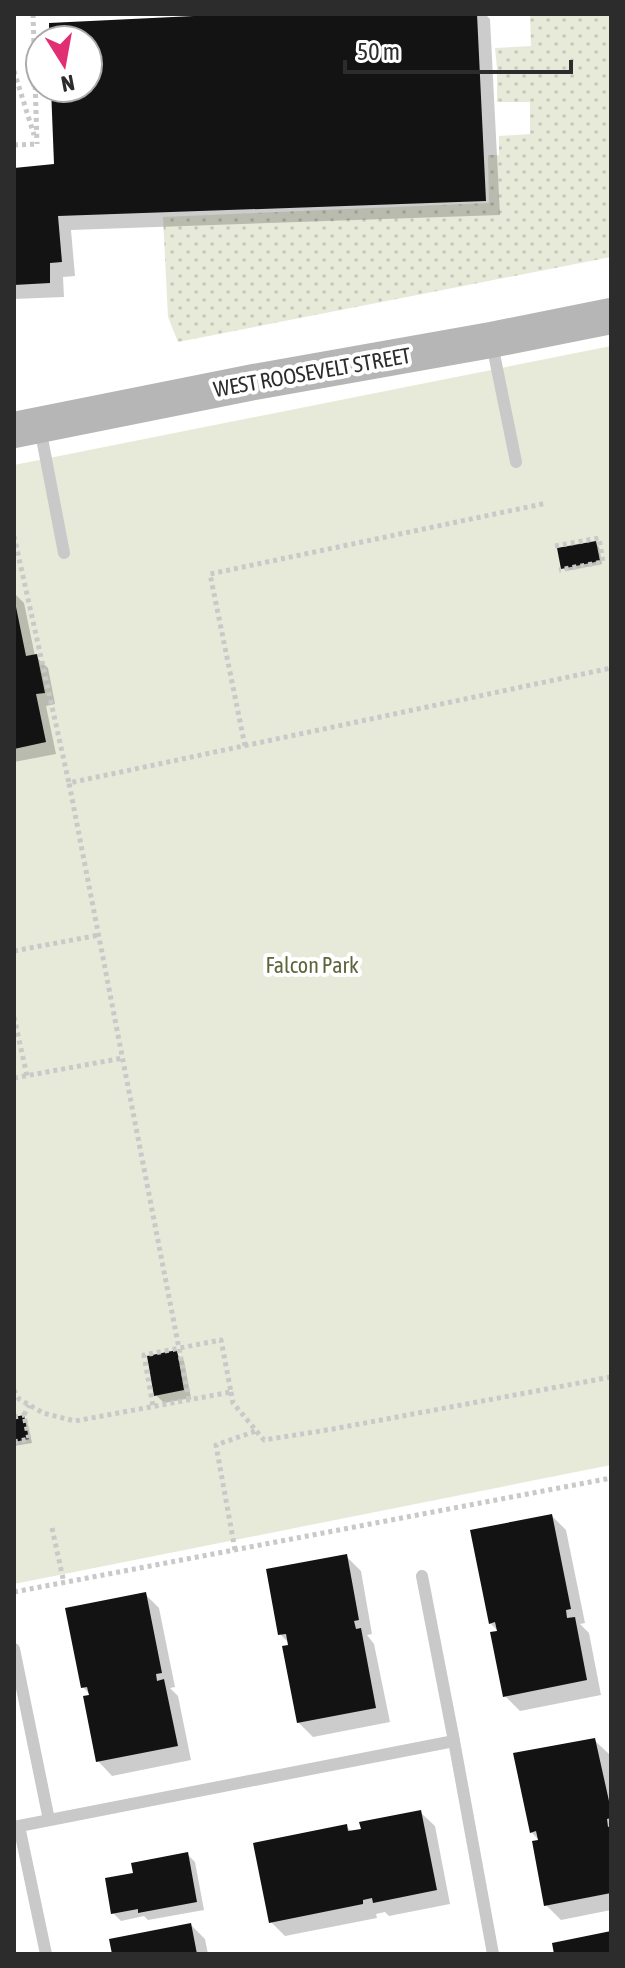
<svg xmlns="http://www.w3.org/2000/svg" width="625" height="1968" font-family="'Asap Condensed',sans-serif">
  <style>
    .grass { fill: url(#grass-dots) }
    .park { fill: #e7ead9 }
    .shadow { fill: #0003 }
    .building { fill: #131313 }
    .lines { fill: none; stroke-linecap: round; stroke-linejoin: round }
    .path { stroke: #c9c9c9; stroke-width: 5; stroke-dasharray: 4 4; stroke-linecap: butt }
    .lane { stroke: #c9c9c9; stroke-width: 12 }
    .secondary { stroke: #b6b6b6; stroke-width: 36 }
    .labels { text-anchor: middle; stroke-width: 8; stroke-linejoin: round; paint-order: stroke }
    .street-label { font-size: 22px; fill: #2c2c2c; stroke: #fff }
    .park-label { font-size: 22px; fill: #5d663b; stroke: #fff }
  </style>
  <defs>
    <pattern id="grass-dots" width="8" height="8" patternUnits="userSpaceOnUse" patternTransform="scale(2)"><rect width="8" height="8" fill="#e7ead9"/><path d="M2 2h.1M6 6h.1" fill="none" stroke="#c6c9ba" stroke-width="1.8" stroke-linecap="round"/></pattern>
  </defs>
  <rect width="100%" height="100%" fill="#fff"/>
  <!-- grass -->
  <path class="grass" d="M530 14H611V257L178 342 168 317 163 217 489 203 488 155H499V136L530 134V102H497V68L495 48 531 46Z"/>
  <!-- park -->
  <path class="park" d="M611 346V1465L14 1584V465Z"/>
  <!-- shadow -->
  <path class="shadow" d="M276 14H485L490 19 500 215 71 230 75 276 63 277 64 297 14 299V170L56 166 53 88H88V40H51Z
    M595 543 599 547 602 564 566 571 563 568Z
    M14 593 24 603 35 656 48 668 55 704 46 706 56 754 14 762Z
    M176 1353 184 1361 191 1398 164 1403 156 1395Z
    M23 1417 27 1421 32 1443 14 1446V1419Z
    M552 1516 566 1530 585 1623 580 1624 589 1633 601 1695 520 1711 505 1696 500 1633 490 1623Z
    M346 1556 361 1571 372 1634 367 1635 374 1644 390 1722 313 1737 298 1722 292 1646 280 1634Z
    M145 1594 159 1608 175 1687 170 1688 178 1696 191 1760 112 1776 98 1761 92 1697 83 1687Z
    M594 1740 609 1754 611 1764V1910L561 1920 546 1905 541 1842 531 1832Z
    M420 1812 435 1826 450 1904 389 1916 385 1912 376 1914 377 1918 285 1936 271 1922 346 1826 352 1832Z
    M187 1854 195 1862 204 1910 148 1920 144 1916 121 1921 113 1913 135 1875Z
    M191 1925 205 1939 208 1954H114Z"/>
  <!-- building -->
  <path class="building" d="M235 14H477L486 201 58 216 62 262 50 263V283L14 285V168L54 164 51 88H88V40H49V23Z
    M596 541 600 561 561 569 557 548Z
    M14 602H15L26 656 37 654 45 693 36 694 46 742 14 749Z
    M177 1350 184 1390 154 1396 147 1356Z
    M24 1415 29 1439 14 1442V1417Z
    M552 1514 571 1609 566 1610 567 1618 575 1617 587 1680 503 1697 490 1632 497 1631 495 1622 489 1624 470 1530Z
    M347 1554 359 1620 354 1621 356 1629 361 1628 376 1708 297 1723 282 1646 288 1645 286 1634 278 1635 266 1569Z
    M146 1592 162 1673 156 1674 157 1681 164 1679 178 1746 96 1762 83 1696 89 1695 87 1687 81 1688 65 1608Z
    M595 1738 611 1810V1818L607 1819 608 1827 611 1826V1893L544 1906 532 1841 538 1840 536 1831 530 1833 513 1753Z
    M421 1810 437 1890 373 1903 372 1898 363 1900V1904L269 1923 253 1843 347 1824 348 1831 361 1829 359 1822Z
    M188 1852 197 1902 138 1913V1909L111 1914 105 1878 133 1873 131 1863Z
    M191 1923 197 1954H112L109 1939Z
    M611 1931V1954H554L552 1943Z"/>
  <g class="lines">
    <!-- path -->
    <path class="path" d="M33 14 37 144
      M14 71 34 135
      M14 145 37 144
      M14 536 69 783
      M555 546 599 538 603 562 559 570
      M245 746 210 574 547 503
      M14 951 99 935
      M14 1017 27 1076
      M14 1078 123 1058
      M14 1390 19 1399 43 1413 75 1421 231 1392 221 1340 144 1355 153 1406
      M231 1392 233 1403 264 1440 333 1429 611 1377
      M189 1400 69 783 611 668
      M14 1417 24 1415
      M14 1442 29 1439 24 1415 29 1405
      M52 1528 64 1583
      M235 1550 216 1445 256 1431
      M14 1592 611 1478"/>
    <!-- lane -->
    <path class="lane" d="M492 344 516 462
      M40 428 64 553
      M422 1576 454 1741
      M14 1649 49 1820
      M19 1826 46 1954
      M14 1827 454 1741 493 1954"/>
    <!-- secondary -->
    <path class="secondary" d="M14 430 254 382 491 340 611 316"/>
  </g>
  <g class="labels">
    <!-- street labels -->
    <g class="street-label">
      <text transform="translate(312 372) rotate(-10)" y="8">WEST ROOSEVELT STREET</text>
    </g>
    <!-- park labels -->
    <g class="park-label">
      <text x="312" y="973">Falcon Park</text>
    </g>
  </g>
  <!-- border -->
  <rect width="625" height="1968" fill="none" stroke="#2c2c2c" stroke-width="32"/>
  <!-- north arrow -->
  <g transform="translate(64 64) rotate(169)"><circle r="38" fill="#ffffff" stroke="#ababab" stroke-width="2"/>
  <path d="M0-6L14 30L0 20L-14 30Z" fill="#e22f74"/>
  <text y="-12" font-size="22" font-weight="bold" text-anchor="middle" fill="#2c2c2c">N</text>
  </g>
  <!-- scale -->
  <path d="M345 60v12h226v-12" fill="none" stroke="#2c2c2c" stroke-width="4"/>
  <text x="357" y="60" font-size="24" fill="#2c2c2c" stroke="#ffffff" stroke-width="6" paint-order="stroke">50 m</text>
</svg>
